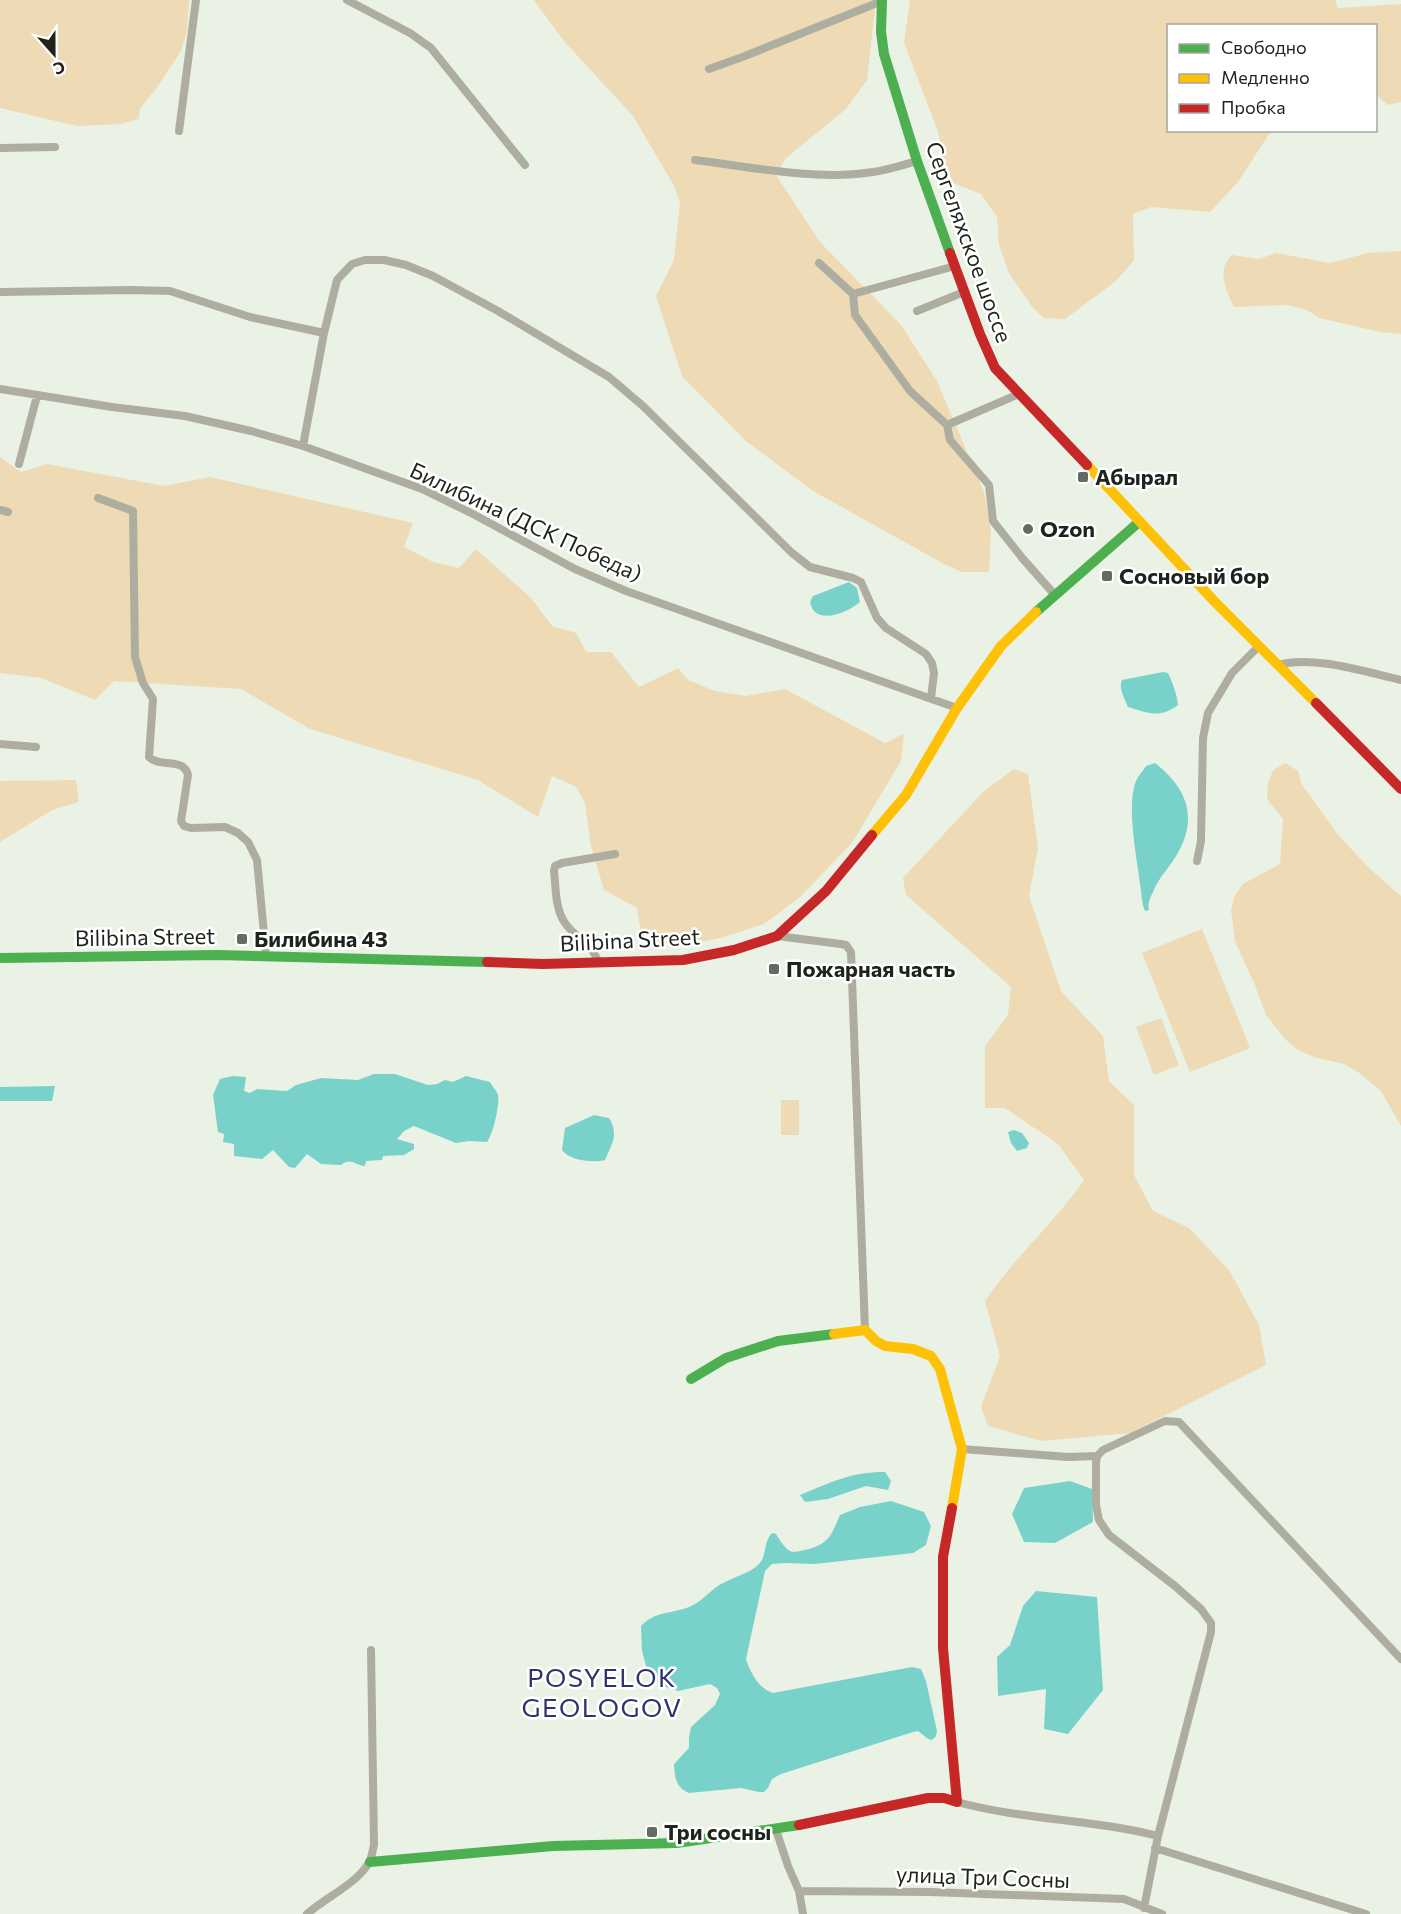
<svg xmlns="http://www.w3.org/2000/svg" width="1401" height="1914" font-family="Commissioner,sans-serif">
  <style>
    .green { fill: #eedab5 }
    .water { fill: #79d2ca }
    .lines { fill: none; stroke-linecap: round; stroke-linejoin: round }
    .street { stroke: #adada0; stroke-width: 8 }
    .fast { stroke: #4caf50; stroke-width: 10 }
    .slow { stroke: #ffc107; stroke-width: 10 }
    .jam { stroke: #c62828; stroke-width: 10 }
    .poi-dot { fill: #656b62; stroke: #fff; stroke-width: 2 }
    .labels { text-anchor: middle; stroke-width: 5; stroke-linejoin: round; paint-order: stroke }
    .street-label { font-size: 22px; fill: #1e231b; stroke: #fff }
    .poi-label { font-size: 22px; font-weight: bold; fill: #1e231b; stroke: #fff; text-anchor: start }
    .quarter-label { font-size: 26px; letter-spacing: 1.5px; fill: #31326d; stroke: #fff }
  </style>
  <rect width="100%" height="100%" fill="#eaf2e5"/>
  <!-- green -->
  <path class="green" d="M0 0H189L187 32 181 51 158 86 140 109 139 119 120 124 77 126 0 108Z
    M534 0H876L867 80 846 109 786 158 776 175 820 242 901 325 937 381 984 492 991 531 989 572H962L944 564 813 491 746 441 682 376 656 296 674 260 680 202 673 184 633 116 563 40Z
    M910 0H1335L1338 8 1401 4V102L1388 105 1376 95V26H1168V130L1271 131 1238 182 1210 212 1151 207 1133 214 1134 260 1116 281 1065 319 1044 318 1033 308 1009 273 999 245 997 217 981 194 953 183 943 158 938 131 904 43Z
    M1401 251V334L1380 332 1319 318 1307 310 1287 305 1234 307C1226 291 1216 270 1232 255L1259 259 1276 253 1330 263 1368 253Z
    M0 457 21 472 47 464 164 486 210 477 413 523 404 547 433 562 459 568 476 549 531 598 552 626 576 633 586 652H611L639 687 678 668 688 680 715 691 746 696 785 689 885 743 904 734 901 761 852 843 799 898 764 924 721 938 680 946 642 938 637 908 604 890 591 846 585 803 576 787 552 776 538 817 478 780 310 729 241 689 114 681 95 700 41 678 0 673Z
    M1286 763 1298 771 1302 785 1339 836 1370 869 1401 896V1126L1381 1091 1358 1072 1344 1064 1314 1057 1298 1050 1286 1040 1266 1015 1255 985 1235 941 1231 911 1234 897 1243 884 1280 864 1283 819 1267 799 1268 784 1273 770Z
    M1014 769 1028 774 1038 848 1029 896 1061 991 1103 1036 1109 1081 1134 1105V1175L1153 1211 1189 1228 1229 1270 1259 1325 1266 1365 1130 1433 1041 1441 988 1426 981 1407 1000 1356 985 1301C1014 1258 1054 1223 1084 1180L1058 1144 1005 1108H985V1046L1008 1015 1011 987 906 895 903 878 984 791Z
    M76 780 79 802 52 810 0 842V781Z
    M1202 929 1250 1048 1190 1072 1142 953Z
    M1161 1018 1179 1065 1154 1075 1136 1027Z
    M781 1100H799V1135H781Z"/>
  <!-- water -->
  <path class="water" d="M849 582 857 588 860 602C851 610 825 623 814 611 812 609 811 605 810 602L813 596Z
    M1163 672 1168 673C1173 684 1177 694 1178 705 1159 719 1149 713 1128 707 1125 699 1118 688 1122 680Z
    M1155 763C1184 786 1198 813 1180 849 1173 864 1159 876 1153 892 1150 898 1147 904 1149 910L1145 911C1141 902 1142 894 1140 884 1137 857 1126 807 1136 781 1138 776 1143 771 1146 766Z
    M374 1074H395L428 1085 437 1084 445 1080 453 1082 466 1076 490 1082C492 1086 497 1091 498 1095 500 1104 493 1135 487 1142L469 1141 456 1143 414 1126 404 1131 397 1139 414 1144V1149L404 1155 383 1156 382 1160 366 1161 365 1166C354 1165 351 1157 341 1165L321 1164 307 1154 295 1168 289 1167 273 1150 262 1159 234 1156V1144L223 1142 224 1134 218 1132 213 1095 220 1079 233 1076 246 1077 244 1091 250 1093 257 1089 287 1091 296 1085 321 1078 358 1080Z
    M55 1086 52 1101H0V1087Z
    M594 1115 609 1118C619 1134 612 1144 605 1160 593 1163 570 1161 562 1150L565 1128Z
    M1014 1130 1022 1133 1029 1143 1027 1148 1017 1151 1011 1143 1008 1132Z
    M885 1472 891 1481 888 1490 866 1486 828 1499 805 1502 800 1495C832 1482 850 1472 885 1472Z
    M1070 1481 1092 1489 1093 1522 1055 1543 1024 1542 1012 1514 1024 1488Z
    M891 1501 924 1512 931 1526 926 1545 913 1553 815 1564 784 1563 772 1564 765 1571 746 1659C750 1672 759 1689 773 1693L912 1667 921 1669 926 1681 937 1731 936 1736 932 1740 928 1739 918 1731 913 1732 781 1774 772 1779 768 1788 764 1792H759L741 1788 689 1793C675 1787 675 1778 674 1764L689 1748V1737L691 1727 715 1705 720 1694 717 1688 710 1684 678 1691 660 1685 648 1673 642 1651 641 1626C655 1611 671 1614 689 1607 704 1601 710 1589 723 1583 734 1577 747 1574 757 1566 768 1557 762 1544 772 1533L776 1534C779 1539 783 1545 787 1549 793 1554 799 1551 805 1550 829 1544 831 1536 840 1515L860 1507Z
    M1036 1591 1097 1597 1103 1690 1068 1734 1044 1729 1046 1689 998 1696 997 1657 1010 1645 1023 1606Z"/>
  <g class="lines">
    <!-- street -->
    <path class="street" d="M347 0 410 33 431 48 525 165
      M709 69 745 56 882 1
      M179 131 196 0
      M0 148 55 147
      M695 160C752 167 815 181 873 172 888 170 903 165 917 161
      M819 263 853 294 855 315 910 391 947 425 950 440 989 485 993 521 1023 559 1055 595
      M0 292 131 290 170 291 250 317 324 333
      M853 294 955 266
      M917 311 964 292
      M0 389 112 407 185 416 251 431 303 446 422 489 473 514 575 569 626 591 957 708
      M947 425 1019 394
      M303 446 324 333 337 280 352 264 365 260H384L406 265 433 276 498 311 609 377 643 406 792 553 810 567 853 578 861 582 877 618 886 628 926 654 932 663 934 673 931 698
      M19 464 37 396
      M98 498 133 511 135 657 143 683 153 699 149 757C160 768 184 757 188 775L181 821 184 826 191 828 225 827 238 833 248 842 257 860 266 955
      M0 510 8 512
      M1278 665C1314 655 1365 672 1401 680
      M0 744 36 747
      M1197 861 1201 841 1203 738 1208 713 1232 673 1259 646
      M777 936 841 944 846 945 851 952 865 1330
      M599 963C591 942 577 940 565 923 555 909 556 888 554 871L555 866 562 863 615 854
      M962 1449 1068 1457 1097 1456
      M957 1802C1023 1820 1092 1819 1158 1836
      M776 1830 788 1866 799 1891 803 1914
      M1155 1848 1366 1914
      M799 1891 930 1892 1124 1899 1162 1914
      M1144 1908 1158 1836 1211 1632V1623L1201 1609 1175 1586 1109 1535 1099 1520 1096 1505V1463L1097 1456 1103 1450 1165 1421 1179 1422 1401 1659
      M307 1914C325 1898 356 1884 368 1864 372 1859 372 1852 374 1845L371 1650"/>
    <!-- fast -->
    <path class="fast" d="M882 0 881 32 884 54 917 161 950 253
      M1036 612 1139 522
      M0 958 218 955 487 962
      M691 1379 726 1358 778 1341 834 1334
      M370 1862 553 1846 677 1843 799 1825"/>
    <!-- slow -->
    <path class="slow" d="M1087 465 1215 602 1316 703
      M872 835 906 795 957 708 1001 646 1036 612
      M834 1334 865 1330 876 1341 885 1346 913 1349 931 1356 940 1369 962 1449 952 1508"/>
    <!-- jam -->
    <path class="jam" d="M950 253 980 334 995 368 1087 465
      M1316 703 1401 789
      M487 962 543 964 683 960 734 950 777 936 826 891 872 835
      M799 1825 928 1798H944L957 1802 943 1648V1557L952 1508"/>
  </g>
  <!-- markers -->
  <g class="poi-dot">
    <rect x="1077" y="471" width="12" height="12" rx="3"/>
    <circle cx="1028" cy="529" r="6"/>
    <rect x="1101" y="570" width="12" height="12" rx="3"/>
    <rect x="236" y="933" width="12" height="12" rx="3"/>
    <rect x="768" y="963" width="12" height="12" rx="3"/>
    <rect x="646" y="1826" width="12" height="12" rx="3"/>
  </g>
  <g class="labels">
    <!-- street labels -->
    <g class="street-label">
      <text transform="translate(969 242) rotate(70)" y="8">Сергеляхское шоссе</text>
      <text transform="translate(526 522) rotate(25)" y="8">Билибина (ДСК Победа)</text>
      <text transform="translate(145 937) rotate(-1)" y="8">Bilibina Street</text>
      <text transform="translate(630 940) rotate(-3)" y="8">Bilibina Street</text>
      <text transform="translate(983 1877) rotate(2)" y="8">улица Три Сосны</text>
    </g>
    <!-- poi labels -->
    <g class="poi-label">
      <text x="1095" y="485">Абырал</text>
      <text x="1040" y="537">Ozon</text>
      <text x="1119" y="584">Сосновый бор</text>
      <text x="254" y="947">Билибина 43</text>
      <text x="786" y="977">Пожарная часть</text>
      <text x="664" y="1840">Три сосны</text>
    </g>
    <!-- quarter labels -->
    <g class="quarter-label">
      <text x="602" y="1687">POSYELOK<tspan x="602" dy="30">GEOLOGOV</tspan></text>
    </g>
  </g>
  <!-- legend -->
  <rect x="1167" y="24" width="210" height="108" fill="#ffffff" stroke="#a5a7a4" stroke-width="1.5"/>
  <rect x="1179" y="44" width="30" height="9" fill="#4caf50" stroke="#a5a7a4" stroke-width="1.5"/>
  <text x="1221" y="54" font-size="18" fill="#1e231b">Свободно</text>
  <rect x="1179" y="74" width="30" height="9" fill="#ffc107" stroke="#a5a7a4" stroke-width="1.5"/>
  <text x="1221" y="84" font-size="18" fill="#1e231b">Медленно</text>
  <rect x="1179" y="104" width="30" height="9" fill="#c62828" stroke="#a5a7a4" stroke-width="1.5"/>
  <text x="1221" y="114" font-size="18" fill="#1e231b">Пробка</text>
  <!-- north arrow -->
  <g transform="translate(54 54) rotate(159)" stroke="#ffffff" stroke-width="4.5" paint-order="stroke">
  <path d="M0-4.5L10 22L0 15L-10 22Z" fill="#1e231b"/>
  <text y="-9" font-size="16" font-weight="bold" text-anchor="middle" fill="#1e231b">С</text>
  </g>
</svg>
